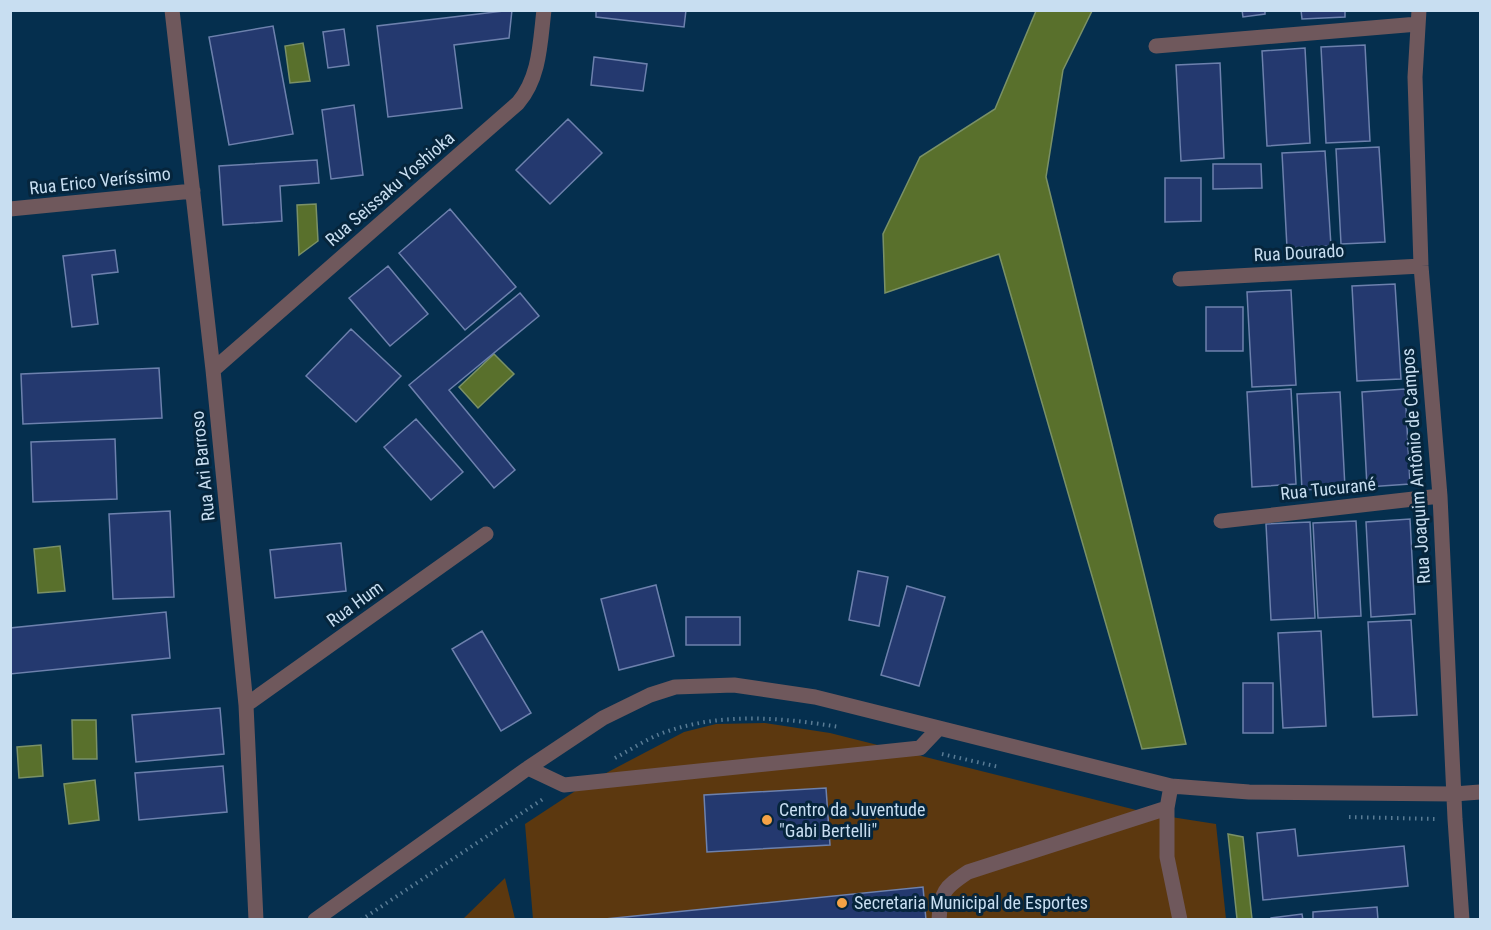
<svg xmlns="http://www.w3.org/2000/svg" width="1491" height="930" font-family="'Roboto Condensed',sans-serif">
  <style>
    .green { fill: #5c380f }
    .water { fill: #59702c; stroke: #7a9167; stroke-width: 1.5 }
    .building { fill: #24396f; stroke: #6d81ad; stroke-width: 1.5 }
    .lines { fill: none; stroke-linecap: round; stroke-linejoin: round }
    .path { stroke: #5a7c95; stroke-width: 4; stroke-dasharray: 1.5 4.5; stroke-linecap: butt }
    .minor { stroke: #6f585c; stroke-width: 15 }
    .poi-dot { fill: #f5a346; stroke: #06253c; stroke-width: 2 }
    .labels { text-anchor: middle; stroke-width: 6; stroke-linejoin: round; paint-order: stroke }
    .street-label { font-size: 18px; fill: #c8def1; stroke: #06253c }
    .poi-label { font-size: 18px; fill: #c8def1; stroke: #06253c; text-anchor: start }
  </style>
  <rect width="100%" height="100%" fill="#052f4e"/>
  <!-- green -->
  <path class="green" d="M765 723 830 733 1152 814 1216 824 1226 919H533L525 824 589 782 684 732 716 724Z
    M505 878 515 919H463Z"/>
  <!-- water -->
  <path class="water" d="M1036 11H1092L1063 70 1046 177 1186 744 1142 749 999 254 885 293 883 234 920 157 995 109Z
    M303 43 310 81 290 83 285 46Z
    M316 204 318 241 299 255 297 205Z
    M494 354 514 374 478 408 459 387Z
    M60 546 65 591 38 593 34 549Z
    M72 720H96L97 759H73Z
    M41 745 43 776 19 778 17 747Z
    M95 780 99 820 69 824 64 784Z
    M1228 834 1243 837 1252 919H1237Z"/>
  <!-- building -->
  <path class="building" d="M512 10 509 38 454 45 462 108 388 117 377 26Z
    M596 10H686L684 27 596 17Z
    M1242 10H1265V14L1243 17Z
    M1301 10H1345V17L1302 19Z
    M273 26 293 134 229 145 209 37Z
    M344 29 349 65 328 68 323 32Z
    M1365 45 1370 141 1326 143 1321 47Z
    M1305 48 1310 143 1267 146 1262 51Z
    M594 57 647 64 643 91 591 85Z
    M1220 63 1224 158 1181 161 1176 65Z
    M354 105 363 175 331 179 322 110Z
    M568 119 602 153 550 204 516 170Z
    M1379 147 1385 242 1341 244 1336 149Z
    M1325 151 1331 246 1287 248 1282 153Z
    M317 160 319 183 280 186 282 221 223 225 219 166Z
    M1213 164H1261L1262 188 1213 189Z
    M1165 178H1201V221L1165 222Z
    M450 209 516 287 465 330 399 253Z
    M115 250 118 272 92 275 98 324 72 327 63 256Z
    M388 266 428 314 390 346 349 298Z
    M1395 284 1401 379 1357 381 1352 286Z
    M1291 290 1296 385 1252 387 1247 292Z
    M520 293 539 316 449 390 515 470 494 488 409 385Z
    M1206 307H1243V351H1206Z
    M351 329 401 376 356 422 306 376Z
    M159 368 162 418 23 424 21 374Z
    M1291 389 1296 484 1252 487 1247 392Z
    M1405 389 1410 484 1367 487 1362 392Z
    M1340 392 1345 488 1302 490 1297 394Z
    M416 419 463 472 431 500 384 447Z
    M115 439 117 499 33 502 31 442Z
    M170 511 174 597 113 599 109 514Z
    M1410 519 1415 614 1371 617 1366 522Z
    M1356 521 1361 616 1318 618 1313 523Z
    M1310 522 1315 618 1271 620 1266 524Z
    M341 543 346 591 275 598 270 550Z
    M858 571 888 577 879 626 849 620Z
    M656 585 674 656 619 670 601 599Z
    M907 586 945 597 919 686 881 675Z
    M166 612 170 658 10 674V628Z
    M686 617H740V645H686Z
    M1411 620 1417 715 1373 717 1368 622Z
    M482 631 531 713 501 731 452 649Z
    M1321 631 1326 726 1283 728 1278 633Z
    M1243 683H1273V733H1243Z
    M220 708 224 754 136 762 132 715Z
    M223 766 227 812 139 820 135 773Z
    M826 788 830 845 707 852 704 795Z
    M1295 829 1298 856 1404 846 1408 886 1263 900 1257 833Z
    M923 887 926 920H595Z
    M1377 907 1378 920H1313V912Z
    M1302 914 1303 920H1271V918Z"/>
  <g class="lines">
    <!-- path -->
    <path class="path" d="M942 754 999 767
      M615 758C630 750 645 740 660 734 718 712 779 717 839 727
      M1349 817 1435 819
      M361 920 543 799"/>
    <!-- minor -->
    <path class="minor" d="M172 10 213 370 246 705 256 920
      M1419 10 1415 77 1421 266 1440 496 1455 819 1462 920
      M1156 46 1418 24
      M10 209 193 191
      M1180 279 1421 266
      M213 370 518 103C540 77 540 43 544 10
      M1221 521 1440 496
      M246 705 486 534
      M528 768 564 785 920 748 938 729
      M1171 786 1167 808V857L1180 920
      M315 920 528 768 603 718 650 695 675 687 734 685 815 697 1171 786 1249 792 1454 794 1480 792
      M939 920C941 891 944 888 968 872L1167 808"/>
  </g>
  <!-- markers -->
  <g class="poi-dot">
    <circle cx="767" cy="820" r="6"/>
    <circle cx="842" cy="903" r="6"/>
  </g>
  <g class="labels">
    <!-- street labels -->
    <g class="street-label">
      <text transform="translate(100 181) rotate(-6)" y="6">Rua Erico Veríssimo</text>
      <text transform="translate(390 189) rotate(-41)" y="6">Rua Seissaku Yoshioka</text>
      <text transform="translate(1299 253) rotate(-3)" y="6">Rua Dourado</text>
      <text transform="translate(203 466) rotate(-96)" y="6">Rua Ari Barroso</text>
      <text transform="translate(1416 466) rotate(-94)" y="6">Rua Joaquim Antônio de Campos</text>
      <text transform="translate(1328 489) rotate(-6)" y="6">Rua Tucurané</text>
      <text transform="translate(355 604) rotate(-36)" y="6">Rua Hum</text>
    </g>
    <!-- poi labels -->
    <g class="poi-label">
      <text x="779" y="816">Centro da Juventude<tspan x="779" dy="21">"Gabi Bertelli"</tspan></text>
      <text x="854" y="909">Secretaria Municipal de Esportes</text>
    </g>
  </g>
  <!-- border -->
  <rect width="1491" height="930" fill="none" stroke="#c8def1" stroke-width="24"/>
</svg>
